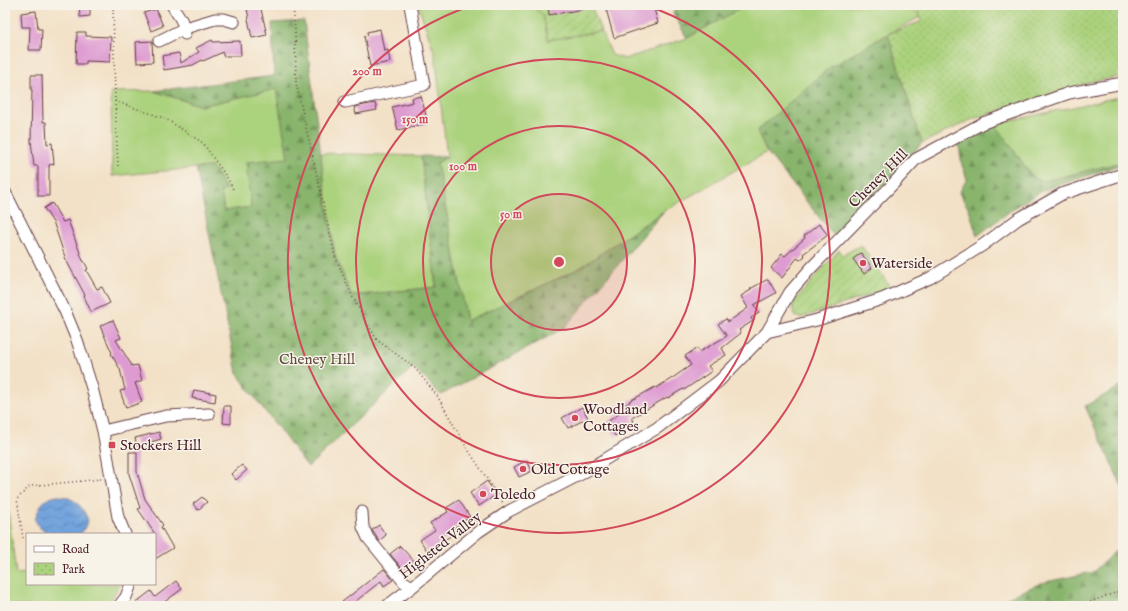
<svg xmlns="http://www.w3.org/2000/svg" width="1128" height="611" font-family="'IM FELL English',serif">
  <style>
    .grass { fill: #abd27d; stroke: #7a7854 }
    .forest { fill: url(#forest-firs); stroke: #696a4c }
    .park { fill: url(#park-dots); stroke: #7a7854 }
    .garden { fill: url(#garden-furrows); stroke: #7a7854; fill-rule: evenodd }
    .water { fill: url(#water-waves); stroke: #5e6184 }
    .building { fill: #de9bd2 }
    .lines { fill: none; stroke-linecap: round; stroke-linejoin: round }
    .minor-casing { stroke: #633c42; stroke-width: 13 }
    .path { stroke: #633c42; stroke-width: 1.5; stroke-dasharray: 1 3; stroke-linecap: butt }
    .minor { stroke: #fff; stroke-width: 11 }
    .ring { fill: none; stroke: #d1495b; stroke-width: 2 }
    .poi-dot { fill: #d1495b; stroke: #f7f3e8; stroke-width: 1.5 }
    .labels { text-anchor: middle; stroke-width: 3; stroke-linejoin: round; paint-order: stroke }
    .street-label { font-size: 15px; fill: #4a1f2b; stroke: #f7f3e8 }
    .poi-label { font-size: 15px; fill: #4a1f2b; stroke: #f7f3e8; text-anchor: start }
    .park-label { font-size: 15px; fill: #624c40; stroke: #f7f3e8 }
    .centre { fill: #d1495b; stroke: #f7f3e8; stroke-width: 2 }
    .ring-label { font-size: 12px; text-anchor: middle; font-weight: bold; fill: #d1495b; stroke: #f7f3e8; stroke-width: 3; stroke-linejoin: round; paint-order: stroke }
  </style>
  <defs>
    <pattern id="forest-firs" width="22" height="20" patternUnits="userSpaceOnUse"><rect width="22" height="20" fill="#88b46c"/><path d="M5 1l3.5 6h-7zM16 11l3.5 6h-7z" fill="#719259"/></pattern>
    <pattern id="park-dots" width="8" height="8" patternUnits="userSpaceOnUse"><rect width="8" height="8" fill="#abd27d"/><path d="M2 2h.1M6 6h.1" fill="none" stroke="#95b46c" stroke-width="1.8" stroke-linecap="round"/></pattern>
    <pattern id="garden-furrows" width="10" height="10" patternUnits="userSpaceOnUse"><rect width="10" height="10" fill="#abd27d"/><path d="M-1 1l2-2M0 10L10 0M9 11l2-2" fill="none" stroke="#95b46c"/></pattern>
    <pattern id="water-waves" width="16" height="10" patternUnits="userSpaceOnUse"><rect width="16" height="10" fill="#71a3dc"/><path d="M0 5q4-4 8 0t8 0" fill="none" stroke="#5f84b3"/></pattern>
  </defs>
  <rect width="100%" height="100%" fill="#f7f3e8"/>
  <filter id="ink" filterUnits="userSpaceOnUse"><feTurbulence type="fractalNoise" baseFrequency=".025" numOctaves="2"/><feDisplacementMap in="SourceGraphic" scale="8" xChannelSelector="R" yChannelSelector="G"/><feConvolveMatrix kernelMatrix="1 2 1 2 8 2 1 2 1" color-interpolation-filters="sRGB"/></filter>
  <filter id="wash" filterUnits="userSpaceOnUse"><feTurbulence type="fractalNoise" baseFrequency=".012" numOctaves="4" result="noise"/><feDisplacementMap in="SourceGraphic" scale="16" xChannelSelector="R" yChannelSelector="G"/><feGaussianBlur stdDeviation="0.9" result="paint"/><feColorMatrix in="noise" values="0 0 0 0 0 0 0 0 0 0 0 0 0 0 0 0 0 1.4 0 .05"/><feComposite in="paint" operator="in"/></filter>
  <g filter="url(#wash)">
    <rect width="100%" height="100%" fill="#f3e1c7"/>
    <!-- grass -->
    <path class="grass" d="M418 5H530L543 15 548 40 601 31 612 55 625 59 687 38 747 5H906L922 16 877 40 757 131 767 152 664 211 580 268 467 321 437 163 447 157 435 54Z
      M276 88 289 158 251 207 224 211 221 192 226 189 212 167 196 168 112 176 111 92 154 91 201 106Z
      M1123 96V162L1045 181 1034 179 995 124Z
      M320 153 421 156 436 287 352 296 335 256Z
      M8 509 16 574 27 573V584H120L107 606H5V514Z"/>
    <!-- forest -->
    <path class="forest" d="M676 5H747L687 38 673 13Z
      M304 21 329 219 335 256 352 296 436 287 421 156 447 157 437 163 467 321 580 268 664 211 564 328 441 395 413 367 308 467 249 390 237 373 196 168 212 167 226 189 221 192 224 211 251 207 246 162 288 158 276 89 201 106 154 91 274 76 272 23Z
      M888 34 922 143 835 237 767 152 757 131 829 68Z
      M995 124 1034 179 1045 181 1123 162V164L1043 190 1018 205 977 236 969 209 959 193 967 179 962 165 958 139Z
      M1123 385V489L1085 406Z
      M1123 544V606H989L1041 583 1093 572Z"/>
    <!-- park -->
    <path class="park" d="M916 5H1123V76L1091 82 973 119 922 143 888 34 922 21Z"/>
    <!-- garden -->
    <path class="garden" d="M530 5H591L601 31 548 40 543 15Z
      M861 245 891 288 801 318 794 316 792 304 839 250 843 255ZM861 253 872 267 864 274 853 259Z"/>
    <!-- water -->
    <path class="water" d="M57 496C73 496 84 507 88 521L81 534H49L40 528 35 520C40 505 42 499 57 496Z"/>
    <g id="blocks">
      <!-- building -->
      <path class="building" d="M246 5H260L267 35 252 38 248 19 249 18Z
        M548 5H584V9L549 15Z
        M605 5H653L658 23 614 38Z
        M79 7H90V16L80 17Z
        M156 9 163 26 151 31 144 13Z
        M36 11 38 29H42L41 50H29L30 27H22L21 13Z
        M380 29 384 51 388 50 390 62 370 66 364 36 368 35 367 32Z
        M77 32H86V36L111 37 110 62 86 61V64H76Z
        M212 40 213 42 240 41 241 56H223V52L203 61 202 60 193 65 164 70 162 56 179 53 181 63 199 52 196 48Z
        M152 41 153 62 137 63 136 42Z
        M31 75H42L43 122H46L47 144 52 143 54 164 49 165V196H38V166H34L31 141 32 90H31Z
        M421 96 428 123 398 130 392 107 413 102 412 98Z
        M375 103 377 110 356 114 354 107Z
        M52 203 63 222 68 220 83 261H84L88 269 86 270 97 289 102 287 110 303 91 312 84 296 85 295 66 260 54 224 44 208Z
        M819 224 828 235 803 254 805 256 800 260 797 258 782 278 771 268 782 254 785 256 805 238 804 236Z
        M861 253 872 268 864 274 853 259Z
        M768 279 776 293 754 305 759 313 751 318 753 321 739 330 741 333 722 348 726 355 708 366 712 371 684 390 683 389 668 398 667 397 632 418 634 421 623 428 625 430 615 436 607 422 619 414 617 410 630 402 629 401 641 395 655 387 656 388 674 377 691 365 685 356 697 348 699 352 727 336 718 324 726 319 728 322 748 308 741 296 751 290 750 289Z
        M113 320 121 338 116 340 132 366 138 365 142 381 135 383 142 402 126 408 120 391 125 390 120 369 111 354 112 353 100 326Z
        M194 390 216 394 215 402 192 398Z
        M224 406H231V424L223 423Z
        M582 407 588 418 568 428 562 418Z
        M159 432 161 439 137 446 135 438Z
        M129 452H137V472L145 499 163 525 161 527 173 548 155 559V534L138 509 140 508 129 474Z
        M527 460 532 471 519 477 514 467Z
        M242 465 247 470 236 480 231 474Z
        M487 481 496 495 479 506 470 493Z
        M202 497 207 502 198 510 193 504Z
        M459 500 470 517 452 529 455 533 437 545V546L428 552 420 540 435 530 430 523 448 512 446 508Z
        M379 525 386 535 379 541 372 530Z
        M400 546 415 562 405 572 390 554Z
        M384 569 393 580 384 586 381 581 350 606H337Z
        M176 581 182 589 159 606H131L151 591 155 597Z"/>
    </g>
  </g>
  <g filter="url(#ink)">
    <use href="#blocks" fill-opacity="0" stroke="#633c42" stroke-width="1"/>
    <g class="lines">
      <defs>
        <path id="minor" d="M172 5C178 15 185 23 185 34
          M159 41 185 28 215 19H224L234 22
          M345 102 424 85 410 5
          M5 192 65 311 77 340 92 388 103 431 118 517 125 534
          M767 332 817 320 882 299 930 278 983 245 1018 219 1062 194 1123 174
          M103 431 166 416 209 414
          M362 512 363 527 368 538 404 582 412 587
          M119 606 126 597 131 584
          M387 606 412 587 478 532 509 511 581 474 657 428 719 381 767 332 790 292 811 268 893 184 916 159 983 123 1069 93 1123 83"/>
      </defs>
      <!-- minor casing -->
      <use href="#minor" class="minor-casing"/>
      <!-- path -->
      <path class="path" d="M113 5 115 101 118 166
        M293 5 295 30 296 83 335 256 352 296 377 340 414 367 438 397 465 445 503 503
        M115 101 166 119 203 143 228 179 234 191
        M23 538 17 499 30 486 102 479
        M1079 606 1123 590"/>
      <!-- minor -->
      <use href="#minor" class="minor"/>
    </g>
  </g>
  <!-- distance rings -->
  <circle cx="559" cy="262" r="68" fill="#d1495b" fill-opacity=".12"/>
  <g class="ring">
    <circle cx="559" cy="262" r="68"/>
    <circle cx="559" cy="262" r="136"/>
    <circle cx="559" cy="262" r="203"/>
    <path d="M645 5A271 271 0 1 1 473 5"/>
  </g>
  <!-- markers -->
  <g class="poi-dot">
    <circle cx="863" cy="263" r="4"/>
    <circle cx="575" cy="418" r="4"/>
    <rect x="108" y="441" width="8" height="8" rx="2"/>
    <circle cx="523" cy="469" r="4"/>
    <circle cx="483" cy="494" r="4"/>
  </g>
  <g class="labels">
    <!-- street labels -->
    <g class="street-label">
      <text transform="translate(878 178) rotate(-45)" y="5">Cheney Hill</text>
      <text transform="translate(440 545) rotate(-38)" y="5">Highsted Valley</text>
    </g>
    <!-- poi labels -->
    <g class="poi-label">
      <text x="871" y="268">Waterside</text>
      <text x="583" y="414">Woodland<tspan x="583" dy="17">Cottages</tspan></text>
      <text x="120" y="450">Stockers Hill</text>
      <text x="531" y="474">Old Cottage</text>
      <text x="491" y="499">Toledo</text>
    </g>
    <!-- park labels -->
    <g class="park-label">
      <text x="317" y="364">Cheney Hill</text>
    </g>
  </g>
  <circle cx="559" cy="262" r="6" class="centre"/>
  <g class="ring-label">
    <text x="367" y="75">200 m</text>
    <text x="415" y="123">150 m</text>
    <text x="463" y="170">100 m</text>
    <text x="511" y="218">50 m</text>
  </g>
  <!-- margin -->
  <rect width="1128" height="611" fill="none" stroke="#f7f3e8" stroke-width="20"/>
  <!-- legend -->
  <rect x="26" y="533" width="130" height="52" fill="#f7f3e8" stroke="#b29e9c"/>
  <rect x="34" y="546" width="20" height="6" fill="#ffffff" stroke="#b29e9c"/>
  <text x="62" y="553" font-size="12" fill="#4a1f2b">Road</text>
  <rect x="34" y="563" width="20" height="12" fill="url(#park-dots)" stroke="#b29e9c"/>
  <text x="62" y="573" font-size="12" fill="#4a1f2b">Park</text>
</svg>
